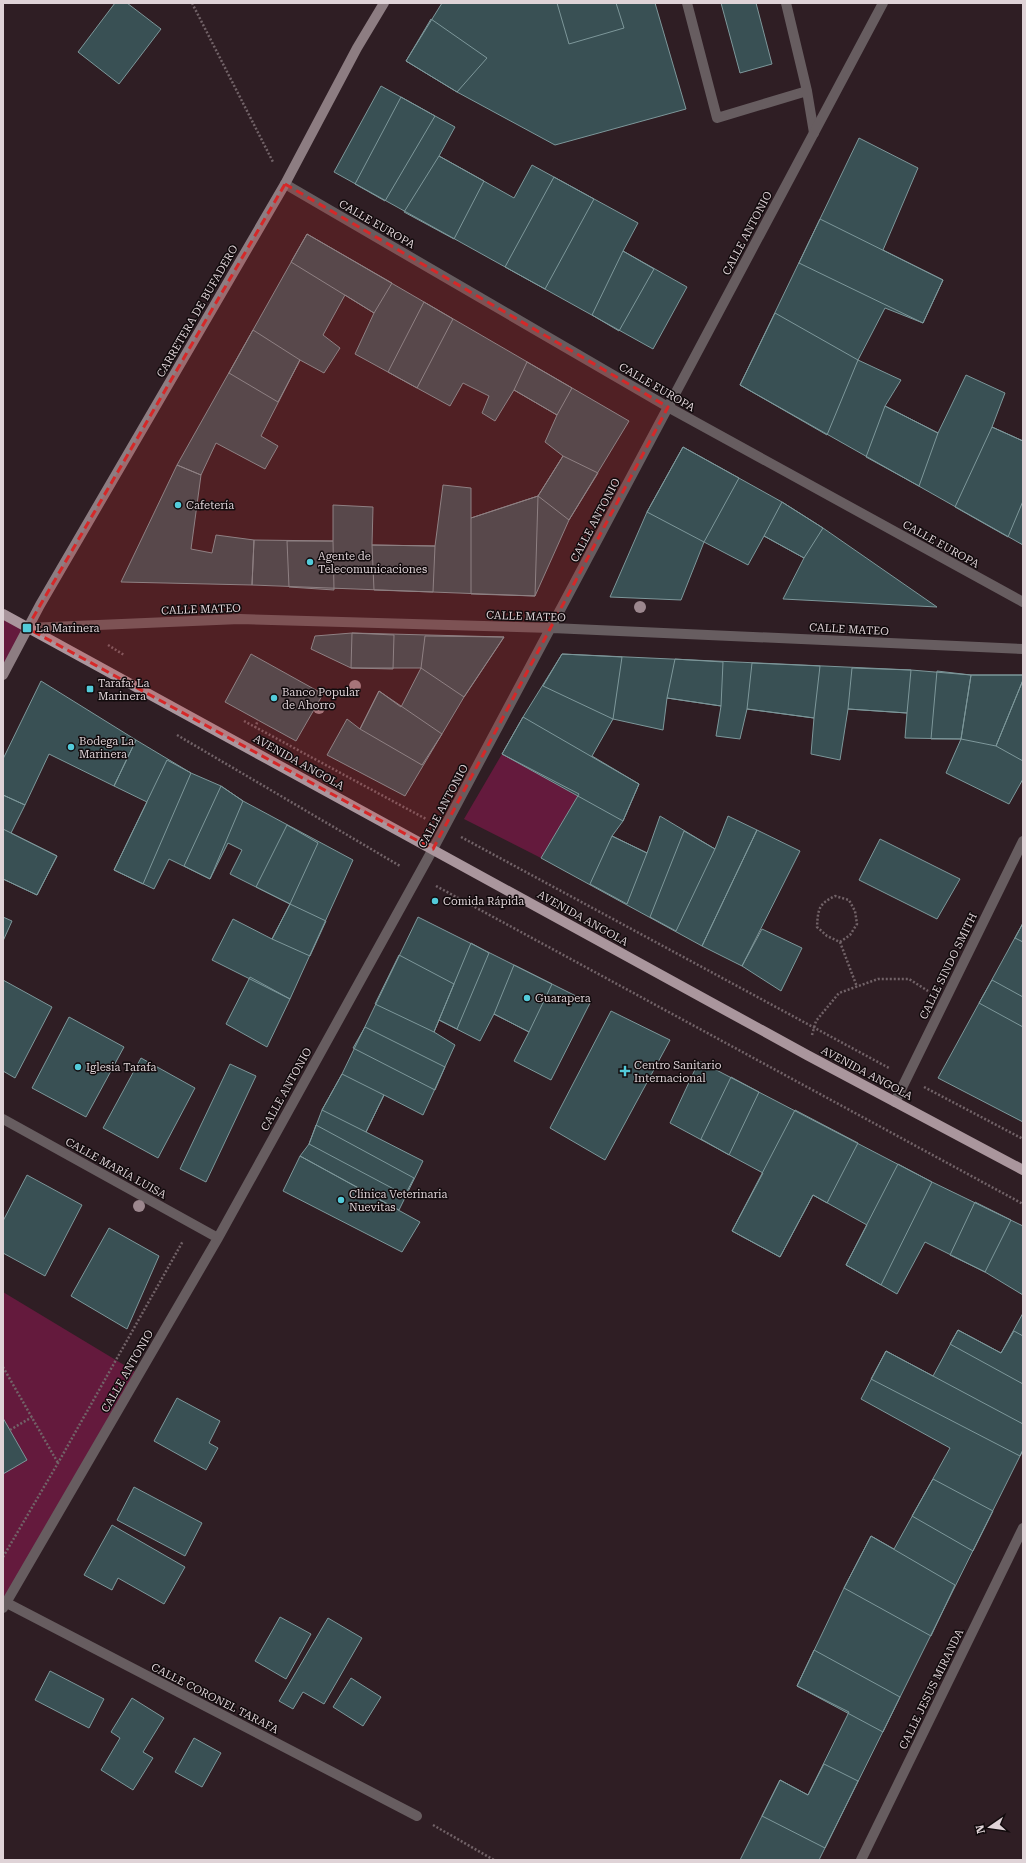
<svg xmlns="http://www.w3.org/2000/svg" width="1026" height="1863" font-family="'Roboto Serif',serif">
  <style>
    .green { fill: #641a3d }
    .building { fill: #395054; stroke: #7d979a }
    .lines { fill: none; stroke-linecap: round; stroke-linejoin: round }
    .path { stroke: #726368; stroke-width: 2.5; stroke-dasharray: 2 2; stroke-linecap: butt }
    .lane { stroke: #675d60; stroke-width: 10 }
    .street { stroke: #675d60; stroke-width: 10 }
    .secondary { stroke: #8d7d82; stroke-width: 10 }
    .primary { stroke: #aa969d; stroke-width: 10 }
    .tree { fill: #9c878e }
    .marked { fill: #d62828; fill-opacity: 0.2; stroke: #d62828; stroke-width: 3; stroke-dasharray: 8 5; stroke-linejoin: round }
    .poi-dot { fill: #53cbda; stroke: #120b0d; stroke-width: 1.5 }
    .labels { text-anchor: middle; stroke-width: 3; stroke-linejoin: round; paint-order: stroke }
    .street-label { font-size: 11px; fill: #dfd3d7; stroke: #120b0d }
    .poi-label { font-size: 11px; fill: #dfd3d7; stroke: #120b0d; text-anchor: start }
  </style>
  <rect width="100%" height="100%" fill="#2f1e24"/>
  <!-- green -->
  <path class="green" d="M3 614 27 628 3 675Z
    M502 754 579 794 541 858 464 819Z
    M3 1292 139 1374 3 1601Z"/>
  <!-- building -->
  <path class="building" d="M115 3H127L161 29 119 84 78 52Z
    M442 3H655L686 109 555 145 457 92 406 61Z
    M557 3H616L624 28 569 44Z
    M721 3H756L772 64 740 73Z
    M431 19 487 58 457 92 406 61Z
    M381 86 455 127 439 156 514 198 532 165 638 223 623 251 687 287 653 349 334 172Z
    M401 97 435 116 385 201 355 184Z
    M859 138 918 168 883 250 943 280 923 323 885 308 858 360 901 380 885 406 938 433 966 375 1005 393 992 427 1023 441V545L740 385Z
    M439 156 484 181 454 239 404 212Z
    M554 177 594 199 545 289 505 267Z
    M820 219 943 280 923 323 799 263Z
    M307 234 392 283 374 313 291 262Z
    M307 234 629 421 569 520 535 596 252 585 254 540 333 541V505L373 507 372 545 435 546 443 485 471 488V518L538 496 563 456 545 442 557 415 514 390 495 421 482 413 489 396 463 383 450 406 355 354 374 313 345 295 323 335 340 348 324 373 300 360 261 436 278 446 265 469 216 443 201 475 177 465Z
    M623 251 654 269 619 331 592 315Z
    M424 302 453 319 417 388 388 372Z
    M775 313 858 360 827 435 740 385Z
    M253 330 300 360 278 402 229 373Z
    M527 362 572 388 557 415 514 390Z
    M885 406 938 433 919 486 866 457Z
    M992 427 1023 441V501L1008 537 955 507Z
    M683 447 739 478 704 542 647 512Z
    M683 447 782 502 823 528 937 607 783 599 804 558 764 536 748 565 704 542 681 600 610 597 647 512Z
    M563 456 598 473 569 520 538 496Z
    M177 465 201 475 191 549 212 553 216 535 254 540 252 585 121 582Z
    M538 496 535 596 471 594V518Z
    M782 502 823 528 804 558 764 536Z
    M287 541H333L334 590 289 587Z
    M372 545 435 546 433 592 374 590Z
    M352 633 504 637 464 697 405 796 327 755 347 719 360 729 379 691 401 707 421 668H351L311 649 315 636Z
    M352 633 394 635 393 669 351 668Z
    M425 636 504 637 464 697 421 668Z
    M251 654 323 694 296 741 225 702Z
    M562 654 911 670 971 675H1023V779L1009 804 946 773 961 739 905 738 907 713 848 709 840 760 811 754 814 718 747 709 740 739 716 736 721 706 667 698 663 730 613 719 592 756 639 784 623 821 612 836 647 853 660 816 715 849 728 816 757 830 702 946 541 858 579 794 502 754 523 717Z
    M562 654 622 657 613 719 543 686Z
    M675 659 723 662 721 706 667 698Z
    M752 663 820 666 814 718 747 709Z
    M852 668 911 670 907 713 848 709Z
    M937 671 971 675 961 739H931Z
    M971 675H1023V680L996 746 961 739Z
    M1023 680V761L996 746Z
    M41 681 136 740 114 786 49 754 25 805 3 795V759Z
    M379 691 442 734 422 765 360 729Z
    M523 717 639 784 623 821 502 754Z
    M136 740 191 773 221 786 243 801 353 860 290 999 212 960 233 919 272 939 290 904 230 874 242 850 228 843 210 879 169 859 154 889 114 870 147 802 114 786Z
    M167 760 191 773 143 884 114 870Z
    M221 786 243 801 210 879 184 866Z
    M3 795 25 805 11 833 57 856 37 895 3 879Z
    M287 825 318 843 290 904 256 887Z
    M3 829 57 856 37 895 3 879Z
    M757 830 800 851 742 966 702 946Z
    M684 831 715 849 676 931 650 917Z
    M612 836 647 853 627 904 590 884Z
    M880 839 960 879 937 919 859 880Z
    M290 904 326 921 310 956 272 939Z
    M3 917 12 921 3 941Z
    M418 917 590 1003 551 1080 514 1061 529 1032 494 1014 480 1041 439 1020 434 1032 455 1045 423 1115 384 1095 366 1132 423 1161 399 1210 300 1156 309 1144 322 1110 342 1074Z
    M1023 923V1122L938 1078Z
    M1023 923V942L1015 938Z
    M762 929 802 948 781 991 742 966Z
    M471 943 489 953 457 1029 439 1020Z
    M399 955 454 984 434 1032 375 1004Z
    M514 965 552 984 529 1032 494 1014Z
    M250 977 290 999 267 1047 226 1024Z
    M3 980 52 1007 15 1078 3 1071Z
    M992 980 1023 997V1027L979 1003Z
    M611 1011 670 1040 605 1160 550 1128Z
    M69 1017 124 1047 86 1117 32 1088Z
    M365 1027 445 1067 435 1090 353 1048Z
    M141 1058 195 1088 158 1158 103 1128Z
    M699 1061 932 1182 1023 1226V1295L985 1272 925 1242 897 1294 846 1265 867 1225 813 1195 780 1257 732 1231 763 1173 670 1123Z
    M230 1064 256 1076 206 1182 180 1169Z
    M342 1074 384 1095 366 1132 322 1110Z
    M731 1077 759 1092 729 1155 701 1139Z
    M795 1110 858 1143 827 1203 813 1195 780 1257 732 1231Z
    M316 1125 414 1178 405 1195 309 1144Z
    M300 1156 420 1222 402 1252 283 1191Z
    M898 1164 932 1182 881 1285 846 1265Z
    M27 1175 82 1205 45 1276 3 1253V1221Z
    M975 1202 1011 1220 985 1272 950 1255Z
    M109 1228 159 1256 127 1329 71 1296Z
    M1023 1313V1450L819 1860H740L780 1780 808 1795 849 1712 797 1686 844 1588 871 1536 894 1549 950 1448 861 1399 886 1351 933 1376 958 1330 1001 1353Z
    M958 1330 1001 1353 1014 1331 1023 1336V1384L950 1344Z
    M886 1351 1023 1424V1450L1020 1456 871 1379Z
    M177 1398 220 1421 209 1443 218 1448 206 1470 154 1441Z
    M3 1418 27 1460 3 1474Z
    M933 1479 993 1511 973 1551 912 1516Z
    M134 1487 202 1523 185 1556 117 1520Z
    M112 1525 185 1567 164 1604 118 1578 112 1590 84 1575Z
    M871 1536 955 1585 931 1636 844 1588Z
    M280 1617 311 1634 286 1679 255 1661Z
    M328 1618 362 1638 324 1704 303 1692 293 1709 279 1701Z
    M814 1650 900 1697 883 1732 797 1686Z
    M50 1671 104 1699 89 1728 35 1700Z
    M351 1678 381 1697 363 1726 333 1707Z
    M132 1698 164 1718 143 1752 153 1758 133 1790 101 1770 120 1738 111 1732Z
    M194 1738 221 1753 202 1787 175 1772Z
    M824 1764 858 1781 825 1848 762 1816 780 1780 808 1795Z"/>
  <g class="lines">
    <!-- path -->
    <path class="path" d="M192 3 273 162
      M108 645 124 655
      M244 721 426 819
      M255 728 258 720
      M177 735 400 866
      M461 837 889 1068
      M436 886 1023 1204
      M840 942 850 935 857 924 855 911 849 900 835 896C819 904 818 908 817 927L827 936 840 942 857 987
      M812 1035 816 1021 839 993 878 979H909L928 991
      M924 1087 1023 1139
      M3 1367 58 1463
      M10 1430 32 1417
      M3 1557 58 1463 183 1241
      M433 1825 494 1860"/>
    <!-- lane -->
    <path class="lane" d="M687 3 717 118 807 91
      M786 3 807 91 814 133"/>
    <!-- street -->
    <path class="street" d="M285 184 668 407 1023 602
      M27 628 240 619 552 628 1023 649
      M895 1102 1023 841
      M3 1119 218 1238
      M3 1601 417 1816
      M3 1608 218 1238 433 849 883 3
      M861 1860 1023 1528"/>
    <!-- secondary -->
    <path class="secondary" d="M3 675 40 605 285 184 357 48 384 3"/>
    <!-- primary -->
    <path class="primary" d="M3 614 807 1055 1023 1170"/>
  </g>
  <!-- trees -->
  <g class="tree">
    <circle cx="640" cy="607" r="6"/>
    <circle cx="355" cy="686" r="6"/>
    <circle cx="319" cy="708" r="6"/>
    <circle cx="139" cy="1206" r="6"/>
  </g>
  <!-- marked area -->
  <path class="marked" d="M285 184 668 407 433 849 27 628Z"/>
  <!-- markers -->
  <g class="poi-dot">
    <circle cx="178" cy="505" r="4"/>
    <circle cx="310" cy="562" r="4"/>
    <rect x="22" y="623" width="10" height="10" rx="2"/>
    <rect x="86" y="685" width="8" height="8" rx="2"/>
    <circle cx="274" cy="698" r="4"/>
    <circle cx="71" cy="747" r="4"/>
    <circle cx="435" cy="901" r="4"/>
    <circle cx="527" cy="998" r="4"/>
    <circle cx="78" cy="1067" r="4"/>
    <path d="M623 1065h4v4h4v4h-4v4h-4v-4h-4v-4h4z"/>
    <circle cx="341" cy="1200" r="4"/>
  </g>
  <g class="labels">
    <!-- street labels -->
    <g class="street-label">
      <text transform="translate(377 224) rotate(30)" y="4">CALLE EUROPA</text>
      <text transform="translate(747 233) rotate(-62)" y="4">CALLE ANTONIO</text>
      <text transform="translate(197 311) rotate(-60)" y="4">CARRETERA DE BUFADERO</text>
      <text transform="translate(657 387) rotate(30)" y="4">CALLE EUROPA</text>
      <text transform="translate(595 520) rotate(-62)" y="4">CALLE ANTONIO</text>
      <text transform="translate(941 544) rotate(29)" y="4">CALLE EUROPA</text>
      <text transform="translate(201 609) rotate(-2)" y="4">CALLE MATEO</text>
      <text transform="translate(526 616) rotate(2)" y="4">CALLE MATEO</text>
      <text transform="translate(849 629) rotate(3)" y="4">CALLE MATEO</text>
      <text transform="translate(299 762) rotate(29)" y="4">AVENIDA ANGOLA</text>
      <text transform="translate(443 806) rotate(-62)" y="4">CALLE ANTONIO</text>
      <text transform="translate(583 918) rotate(29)" y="4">AVENIDA ANGOLA</text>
      <text transform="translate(948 966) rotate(-64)" y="4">CALLE SINDO SMITH</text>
      <text transform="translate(867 1073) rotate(28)" y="4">AVENIDA ANGOLA</text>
      <text transform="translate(286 1089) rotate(-61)" y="4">CALLE ANTONIO</text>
      <text transform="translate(116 1168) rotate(29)" y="4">CALLE MARÍA LUISA</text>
      <text transform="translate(127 1371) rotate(-60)" y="4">CALLE ANTONIO</text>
      <text transform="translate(931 1689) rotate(-64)" y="4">CALLE JESUS MIRANDA</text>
      <text transform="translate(215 1698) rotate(27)" y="4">CALLE CORONEL TARAFA</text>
    </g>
    <!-- poi labels -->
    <g class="poi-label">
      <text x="186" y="509">Cafetería</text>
      <text x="318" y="560">Agente de<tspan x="318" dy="13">Telecomunicaciones</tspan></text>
      <text x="36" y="632">La Marinera</text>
      <text x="98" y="687">Tarafa: La<tspan x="98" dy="13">Marinera</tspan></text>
      <text x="282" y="696">Banco Popular<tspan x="282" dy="13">de Ahorro</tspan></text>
      <text x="79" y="745">Bodega La<tspan x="79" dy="13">Marinera</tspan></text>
      <text x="443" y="905">Comida Rápida</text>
      <text x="535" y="1002">Guarapera</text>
      <text x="634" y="1069">Centro Sanitario<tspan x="634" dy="13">Internacional</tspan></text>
      <text x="86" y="1071">Iglesia Tarafa</text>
      <text x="349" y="1198">Clínica Veterinaria<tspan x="349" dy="13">Nuevitas</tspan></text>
    </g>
  </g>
  <!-- border -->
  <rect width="1026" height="1863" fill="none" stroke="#dfd3d7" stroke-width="8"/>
  <!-- north arrow -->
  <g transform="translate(990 1827) rotate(257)" stroke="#120b0d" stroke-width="3" paint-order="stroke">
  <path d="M0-3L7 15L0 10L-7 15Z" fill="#dfd3d7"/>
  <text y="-6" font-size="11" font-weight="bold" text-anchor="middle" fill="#dfd3d7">N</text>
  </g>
</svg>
